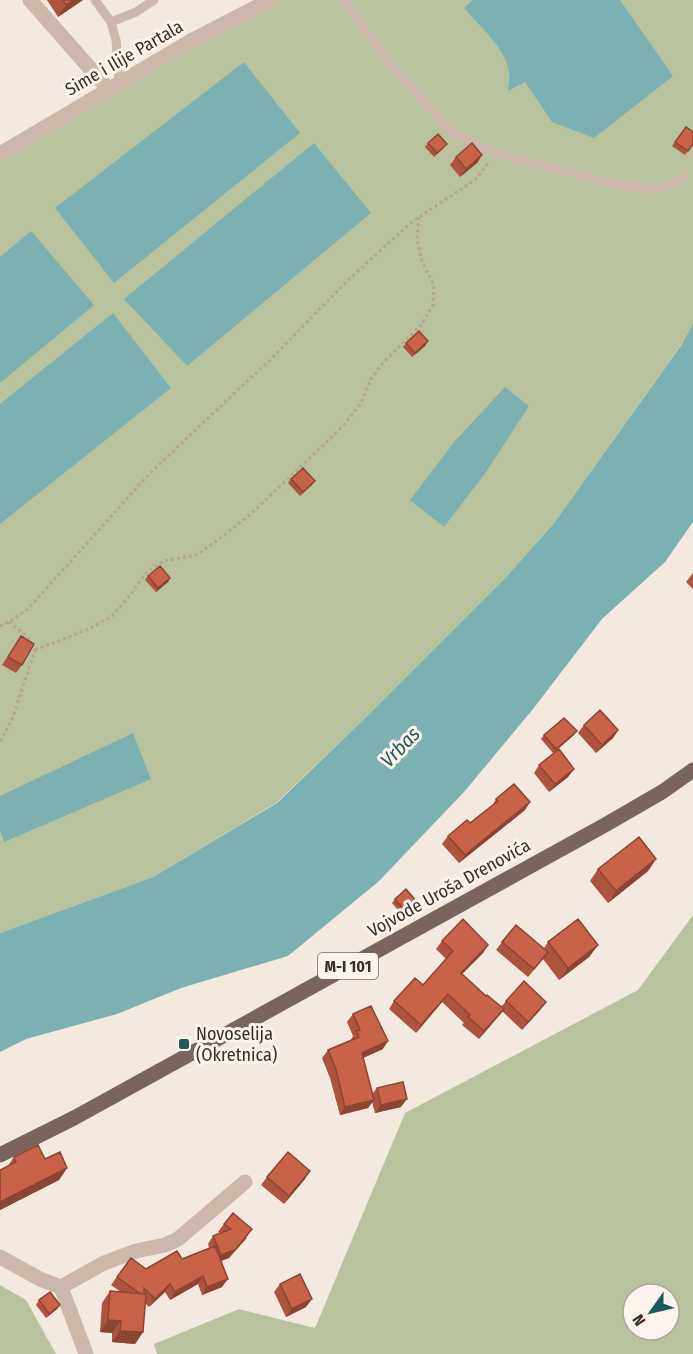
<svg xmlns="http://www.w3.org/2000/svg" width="693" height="1354" font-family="'Fira Sans Condensed',sans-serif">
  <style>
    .green { fill: #b8c39e; fill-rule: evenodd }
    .water { fill: #7db1b1 }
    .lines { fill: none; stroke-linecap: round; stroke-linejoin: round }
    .path { stroke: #b8a294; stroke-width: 3; stroke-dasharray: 3 3; stroke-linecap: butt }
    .service { stroke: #ccb8aa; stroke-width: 9 }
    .minor { stroke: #ccb8aa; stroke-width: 15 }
    .tertiary { stroke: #ccb8aa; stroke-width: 15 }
    .primary { stroke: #7b645b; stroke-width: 15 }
    .wall { fill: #ac543f }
    .shaded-wall { fill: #8c4533 }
    .building { fill: #c86249; stroke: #8c4533; stroke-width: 1.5 }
    .poi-dot { fill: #1e5b5c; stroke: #fbf3ec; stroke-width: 2 }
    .labels { text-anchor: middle; stroke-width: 6; stroke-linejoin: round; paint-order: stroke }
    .shield { fill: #fbf3ec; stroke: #736964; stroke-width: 1.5 }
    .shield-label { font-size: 16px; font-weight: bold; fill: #392e2a }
    .street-label { font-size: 18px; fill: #392e2a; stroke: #fbf3ec }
    .poi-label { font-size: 18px; fill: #392e2a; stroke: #fbf3ec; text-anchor: start }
    .water-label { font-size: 20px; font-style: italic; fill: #1e5b5c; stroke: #fbf3ec }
  </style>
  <rect width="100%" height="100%" fill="#f3e9df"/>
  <!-- green -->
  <path class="green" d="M270 0H693V323L683 342 554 523 508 575 363 720 276 803 153 877 0 933V154Z
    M693 915V1354H157L154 1344 239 1309 315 1328 405 1113 638 990ZM633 1294H669V1330H633Z
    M0 1285 26 1300 56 1354H0Z"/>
  <!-- water -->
  <path class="water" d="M473 0H620L673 76 594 138 552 122 525 82 508 91C508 85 510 78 509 72 505 47 480 27 464 8Z
    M244 62 300 133 114 283 55 208Z
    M314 143 371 213 187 366 124 299Z
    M31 231 94 305 0 383V257Z
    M113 313 171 388 0 524V404Z
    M693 323V522L665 562 602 619 533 709 464 792 378 882 288 956 181 988 117 1014 26 1039 0 1052V933L153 877 277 803 363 720 508 575 554 523 682 344Z
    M505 387 529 406 484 475 444 527 410 500 455 441Z
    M133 733 151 779 4 842 0 830V796Z"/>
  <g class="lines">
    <!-- path -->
    <path class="path" d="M9 622 28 637 32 644
      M0 626 9 622 28 609 150 473 273 357 347 281 413 221 475 180 489 162
      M35 650 91 628 112 616 131 594 146 573 164 561 197 555 227 533 251 514 343 426 361 403 371 379 382 364 421 325 433 305 434 285 422 262 417 239 419 217
      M0 741 12 720 35 650"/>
    <!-- service -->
    <path class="service" d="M95 0 111 22 116 40 119 84
      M344 0 393 68 452 132 495 153 613 184 658 190 687 176
      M111 22 136 12 154 0"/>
    <!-- minor -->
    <path class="minor" d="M30 0 110 91
      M0 1257 40 1279 61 1287 86 1354
      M61 1287 104 1263 136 1251 165 1245 178 1239 245 1182"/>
    <!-- tertiary -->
    <path class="tertiary" d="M0 154 191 41 270 0"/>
    <!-- primary -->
    <path class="primary" d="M0 1155 74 1118 605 825 662 792 693 770"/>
  </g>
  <!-- wall -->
  <path class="wall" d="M47 0H83L58 17Z
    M686 127 693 144 685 155 672 146Z
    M428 143 444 148 434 157 425 147Z
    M482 155 477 163 460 177 450 165 456 157Z
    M406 343 425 346 412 357 403 347Z
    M291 479 312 485 300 496 288 483Z
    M693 573V589L686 582Z
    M148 576 170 578 168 582 156 592 145 580Z
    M21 636 22 665 16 673 2 665Z
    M584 725 618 730 613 738 596 753 578 733Z
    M544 735H574L553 753 541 739Z
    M539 765 574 769 568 777 549 792 534 773Z
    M496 799 525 810 459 863 442 844 448 836 470 823 492 806Z
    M656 859 648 871 608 903 590 881 598 869Z
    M395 899 414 906 403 916 392 903Z
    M442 941 488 945 483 953 462 974 486 996 501 1007 506 1001 546 1002 540 1010 522 1030 502 1011 479 1039 462 1025 464 1023 442 1002 416 1033 389 1009 394 1001 423 985 446 959 436 949Z
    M502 942 544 948 548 942 598 945 589 957 559 980 543 959 528 977 496 950Z
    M353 1014 383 1049 363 1058 372 1094 377 1088 401 1107 375 1113 372 1102 368 1108 340 1115 330 1078 322 1058 328 1050 351 1040 353 1036 347 1022Z
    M14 1157 45 1159 67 1168 59 1180 0 1210V1171L7 1167Z
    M267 1177 305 1179 284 1204 261 1185Z
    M224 1224 247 1238 229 1258 221 1261 222 1287 202 1295 198 1284 170 1300 165 1292 149 1307 145 1303 143 1332 135 1344 112 1342V1333L100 1332 102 1303 110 1291 121 1292 111 1285 131 1258 146 1269 182 1259 209 1248 208 1244 213 1236 220 1233 218 1232Z
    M280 1284 306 1307 286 1317 274 1292Z
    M39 1300 60 1305 57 1309 46 1318 36 1305Z"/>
  <!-- shaded-wall -->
  <path class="shaded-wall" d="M74 0H83L58 17 66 5Z
    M482 155 477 163 460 177 466 169Z
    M428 341 425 346 412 357 415 353Z
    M170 578 168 582 156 592 158 588Z
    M618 730 613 738 596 753 602 745Z
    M577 731 574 735 553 753 556 749Z
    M574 769 568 777 549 792 555 784Z
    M530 802 525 810 459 863 465 855Z
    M656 859 648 871 608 903 616 891Z
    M417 902 414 906 403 916 406 912Z
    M488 945 483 953 455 981 461 973Z
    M598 945 589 957 559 980 568 968Z
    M448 994 442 1002 416 1033 421 1025Z
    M546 1002 540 1010 522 1030 528 1022Z
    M504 1009 498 1017 479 1039 484 1031Z
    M388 1041 383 1049 356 1061 362 1053Z
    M407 1099 401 1107 375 1113 381 1105Z
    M374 1100 368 1108 340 1115 345 1107Z
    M67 1168 59 1180 0 1210V1202Z
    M310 1171 305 1179 284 1204 289 1196Z
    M252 1229 229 1258 215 1263 221 1255Z
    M203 1276 198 1284 170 1300 175 1292Z
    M228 1279 222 1287 202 1295 207 1287Z
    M170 1284 165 1292 149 1307 155 1299Z
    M312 1299 306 1307 286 1317 292 1309Z
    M60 1305 57 1309 46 1318 49 1314Z
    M108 1320 121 1321 112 1333 100 1332Z
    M120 1331 143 1332 135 1344 112 1342Z"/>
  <!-- building -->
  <path class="building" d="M63 0H74L66 5Z
    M686 127 693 132V144L688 151 675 142Z
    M438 134 447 144 437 153 428 143Z
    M472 143 482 155 466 169 456 157Z
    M419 331 428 341 415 353 406 343Z
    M303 468 315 481 303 492 291 479Z
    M160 566 170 578 158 588 148 576Z
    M21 636 34 644 22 665 8 657Z
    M600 710 618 730 602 745 584 725Z
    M564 718 577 731 556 749 544 735Z
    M559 749 574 769 555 784 539 765Z
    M514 784 530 802 465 855 448 836 467 820 470 823 498 801 496 799Z
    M639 837 656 859 616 891 598 869Z
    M406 889 417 902 406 912 395 899Z
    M463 919 488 945 461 973 486 996 487 995 504 1009 484 1031 468 1017 470 1015 448 994 421 1025 394 1001 415 978 423 985 453 951 442 941Z
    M578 919 598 945 568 968 548 942Z
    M516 925 548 952 534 969 502 942Z
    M524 981 546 1002 528 1022 506 1001Z
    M371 1006 388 1041 362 1053 374 1100 345 1107 336 1070 328 1050 359 1037 356 1031 360 1030 353 1014Z
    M403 1082 407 1099 381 1105 377 1088Z
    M38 1145 45 1159 60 1152 67 1168 0 1202V1170L16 1162 14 1157Z
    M288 1152 310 1171 289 1196 267 1177Z
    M233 1213 252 1229 235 1250 221 1255 213 1236 231 1229 224 1224Z
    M215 1246 228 1279 207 1287 203 1276 175 1292 170 1284 155 1299 144 1288V1294L139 1293 117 1277 131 1258 146 1269 177 1251 182 1259Z
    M300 1274 312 1299 292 1309 280 1284Z
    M110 1291 146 1294 143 1332 120 1331 121 1321 108 1320Z
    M50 1292 60 1305 49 1314 39 1300Z"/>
  <!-- markers -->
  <rect class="poi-dot" x="178" y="1038" width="12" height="12" rx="3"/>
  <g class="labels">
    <!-- shield labels -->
    <rect class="shield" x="318" y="953" width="60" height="26" rx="4.5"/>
    <g class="shield-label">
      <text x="348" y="972">M-I 101</text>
    </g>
    <!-- street labels -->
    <g class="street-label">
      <text transform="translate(124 58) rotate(-30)" y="6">Sime i Ilije Partala</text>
      <text transform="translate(449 888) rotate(-29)" y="6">Vojvode Uroša Drenovića</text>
    </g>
    <!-- poi labels -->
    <g class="poi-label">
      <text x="196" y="1040">Novoselija<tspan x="196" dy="21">(Okretnica)</tspan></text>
    </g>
    <!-- water labels -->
    <g class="water-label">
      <text transform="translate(400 747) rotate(-46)" y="7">Vrbas</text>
    </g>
  </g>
  <!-- north arrow -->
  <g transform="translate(651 1312) rotate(236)"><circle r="28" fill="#fbf3ec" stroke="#ada49e" stroke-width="1.5"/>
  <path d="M0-4.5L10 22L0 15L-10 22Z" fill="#1e5b5c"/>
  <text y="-9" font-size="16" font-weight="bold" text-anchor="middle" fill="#392e2a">N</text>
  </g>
</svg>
